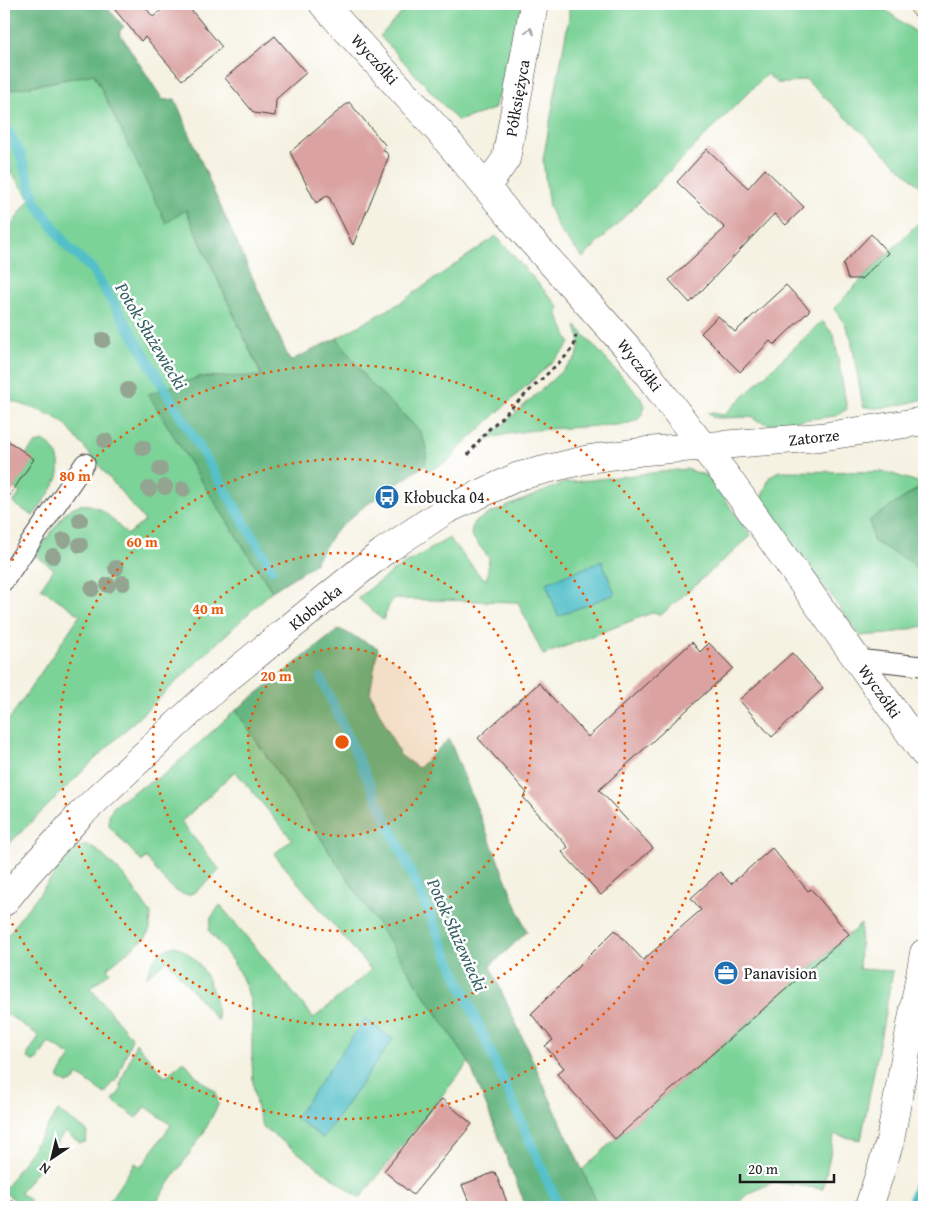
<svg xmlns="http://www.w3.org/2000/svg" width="928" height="1211" font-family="'Gentium Book Plus',serif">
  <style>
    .green { fill: #7cd398; stroke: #4c785a }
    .forest { fill: #65b580; stroke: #40684e }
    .water { fill: #52c0c9; stroke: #376e72 }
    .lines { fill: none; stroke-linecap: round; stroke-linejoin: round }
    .stream { stroke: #52c0c9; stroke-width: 10 }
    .building { fill: #daa3a1 }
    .service-casing { stroke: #3d3c3a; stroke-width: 21 }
    .minor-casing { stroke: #3d3c3a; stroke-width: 29 }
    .tertiary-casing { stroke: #3d3c3a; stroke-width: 29 }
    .secondary-casing { stroke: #3d3c3a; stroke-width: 29 }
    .path { stroke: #3d3c3a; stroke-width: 3; stroke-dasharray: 4 4; stroke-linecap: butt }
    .service { stroke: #fff; stroke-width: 19 }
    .minor { stroke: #fff; stroke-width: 28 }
    .tertiary { stroke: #fff; stroke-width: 28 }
    .secondary { stroke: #f8e8c3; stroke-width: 28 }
    .tree { fill: #93a491 }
    .oneway { stroke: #999 }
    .ring { fill: none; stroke: #e8590c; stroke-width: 2.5; stroke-dasharray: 2.5 5 }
    .labels { text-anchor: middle; stroke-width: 5; stroke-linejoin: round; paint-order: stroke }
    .street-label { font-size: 16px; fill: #1c1c1c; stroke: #fff }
    .poi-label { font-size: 16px; fill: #1c1c1c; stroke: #fff; text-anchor: start }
    .water-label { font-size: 18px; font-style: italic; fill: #325e61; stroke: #fff }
    .centre { fill: #e8590c; stroke: #fff; stroke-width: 2.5 }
    .ring-label { font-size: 15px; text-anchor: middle; font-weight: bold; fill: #e8590c; stroke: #fff; stroke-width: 5; stroke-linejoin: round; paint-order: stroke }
  </style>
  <rect width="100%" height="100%" fill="#fff"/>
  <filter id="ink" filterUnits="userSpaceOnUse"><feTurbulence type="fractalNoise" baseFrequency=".02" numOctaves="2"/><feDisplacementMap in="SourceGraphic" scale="10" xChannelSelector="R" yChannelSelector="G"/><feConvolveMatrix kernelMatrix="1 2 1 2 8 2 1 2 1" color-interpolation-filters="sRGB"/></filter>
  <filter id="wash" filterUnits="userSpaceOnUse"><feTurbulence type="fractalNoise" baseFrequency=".0096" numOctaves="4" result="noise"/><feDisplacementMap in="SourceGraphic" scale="20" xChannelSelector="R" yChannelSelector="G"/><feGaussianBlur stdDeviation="1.12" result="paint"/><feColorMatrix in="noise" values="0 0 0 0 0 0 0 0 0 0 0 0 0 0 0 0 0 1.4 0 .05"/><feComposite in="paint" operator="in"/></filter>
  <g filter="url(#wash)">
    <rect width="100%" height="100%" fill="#f5f2e2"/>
    <!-- green -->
    <path class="green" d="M410 4H522L507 97 498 95 494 109 458 121 380 36Z
      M569 4H877L924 38V190L805 79 790 83H777L767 74 583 258 560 231 549 207 543 160 569 17Z
      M94 74 166 222 186 210 262 377H200L149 394 200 479 272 591 97 757 4 849V727L80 615 41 588 54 569 35 555 65 513C90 491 111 517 127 535L145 521 65 424C48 411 24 406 4 398V237L30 198 4 163V91Z
      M924 217V399C909 403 877 412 863 406L851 338 845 324 834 309 852 289Z
      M496 236 559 307 558 315 570 343 565 350 455 452 453 458 429 471 425 465 427 448 419 430 368 381 337 338 400 303Z
      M822 321 834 335 847 409 835 416 769 424 755 420 754 417 718 418 712 417 708 412 724 415Z
      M576 326 642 399 645 406C643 412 641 419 635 421 623 426 609 425 597 426 562 429 519 428 486 440L575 359C582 347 580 339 576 326Z
      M42 441C59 447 64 468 55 484 49 495 40 506 33 516L13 503 20 493 14 488C20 472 23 447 42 441Z
      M686 469 708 476 751 536 661 615 654 612 543 655 518 602 392 599 383 620 358 598 393 571 449 538 481 577 487 579 489 558 471 535 473 523 491 513 564 483Z
      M779 471 886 472 924 484 870 521 873 541 913 563 924 590V626L888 634 860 636 761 499 770 476Z
      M236 710 469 1062 360 1198 263 1127C252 1101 252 1072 252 1043 252 1028 253 1008 248 993 241 970 225 950 209 931L211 918 220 905 314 1018 371 970 274 854 292 839 235 771 181 822 220 870C212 877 202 888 193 893 175 902 156 869 146 857L142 862 109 826V813L116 804 133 792 165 774Z
      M87 845 98 851 126 878 151 914 150 929 146 937 107 968 110 972 90 988 132 1038 116 1082 113 1081 105 1094 78 1075 74 1081 67 1084 59 1079V1075L71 1056 49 1042 37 1061H33L28 1058V1054L39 1036 4 1012V941L17 922 75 848Z
      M861 924 859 969 893 971 861 1140 834 1135 823 1189 773 1182 746 1195 735 1207H599L582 1170 615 1139Z
      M175 946C203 956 217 994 218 1021L167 960 147 976C153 957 156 952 175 946Z
      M136 1043 165 1077 184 1061 197 1077 216 1092 218 1105 204 1132 153 1207H105L135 1163 141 1167 171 1125 145 1106 137 1118 113 1101 123 1087 120 1085Z
      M58 1111 87 1131 86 1142 80 1143 65 1132 20 1193 31 1201 25 1207 4 1192V1190Z"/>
    <!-- forest -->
    <path class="forest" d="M5 4H104L124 27 119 32 163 100 175 99 214 192 290 361 337 338 368 381 419 430 427 448 425 465 362 508 334 533 313 565 272 591 200 479 148 394 200 377 262 376 186 210 166 223 94 74 4 91Z
      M924 485V590L913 563 873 541 870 520Z
      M339 629 378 648 370 693 400 755 418 768 449 739 527 932 490 966 599 1207H526L469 1062 236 710Z"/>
    <!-- water -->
    <path class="water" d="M602 561 615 594 558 616 546 583Z
      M365 1019 393 1039 323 1138 295 1118Z"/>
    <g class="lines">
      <!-- stream -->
      <path class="stream" d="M4 124 20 153 36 203 68 247 92 269 122 317 272 569
        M321 678 423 899 559 1207
        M911 1207 924 1164"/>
    </g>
    <g id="blocks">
      <!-- building -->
      <path class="building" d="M110 4H143L153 17 169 4H186L222 47 182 80 145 37 141 41Z
        M275 36 306 73 276 99 275 116 254 113 225 78Z
        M349 102 386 146 383 149 389 156 353 245 328 195 316 203 290 152Z
        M707 149 748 188 765 169 804 207 786 225 774 214 690 303 669 280 725 228 677 182Z
        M871 234 888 253 861 279H848L843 264Z
        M786 285 810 310 774 345 770 341 740 372 701 333 718 316 735 332Z
        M4 438 34 459 4 504Z
        M692 642 700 652 709 643 733 668 599 790 653 848 601 895 562 852 568 847 523 797 527 793 478 738 539 683 588 737Z
        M792 653 823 688 772 737 739 700Z
        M772 848 808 891 811 889 849 934 615 1139 557 1074 564 1068 545 1046 553 1040 531 1014 615 930 643 960 701 910 691 898 720 872 731 884Z
        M442 1099 472 1124 413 1195 384 1171Z
        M495 1172 509 1207H471L462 1185Z"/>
    </g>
  </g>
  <g filter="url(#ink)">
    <use href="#blocks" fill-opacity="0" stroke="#3d3c3a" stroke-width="1"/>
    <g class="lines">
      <defs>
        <path id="service" d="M4 581 85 463
          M857 659 921 666 924 665"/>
        <path id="minor" d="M323 4 439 131 520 228 627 347 687 426 724 473 924 753
          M487 186 506 159 534 4
          M869 1207 890 1141 924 953"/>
        <path id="tertiary" d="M4 902 26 875 81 814 219 685 383 552 446 510 519 476 589 459 646 451 820 437 924 421"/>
        <path id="secondary" d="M923 4 924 5"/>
      </defs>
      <!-- service casing -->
      <use href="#service" class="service-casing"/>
      <!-- minor casing -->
      <use href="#minor" class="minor-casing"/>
      <!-- tertiary casing -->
      <use href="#tertiary" class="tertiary-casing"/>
      <!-- secondary casing -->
      <use href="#secondary" class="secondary-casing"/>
      <!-- path -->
      <path class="path" d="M468 455 486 432 566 356 574 346 576 335
        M4 1197 19 1207"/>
      <!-- service -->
      <use href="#service" class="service"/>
      <!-- minor -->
      <use href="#minor" class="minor"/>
      <!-- tertiary -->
      <use href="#tertiary" class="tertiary"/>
      <!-- secondary -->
      <use href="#secondary" class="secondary"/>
    </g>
    <!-- trees -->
    <g class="tree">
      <circle cx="103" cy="340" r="8"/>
      <circle cx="128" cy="390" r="8"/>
      <circle cx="105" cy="441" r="8"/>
      <circle cx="143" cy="448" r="8"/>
      <circle cx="160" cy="469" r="8"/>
      <circle cx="165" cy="487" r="8"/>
      <circle cx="149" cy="489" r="8"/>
      <circle cx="183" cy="489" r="8"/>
      <circle cx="80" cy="520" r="8"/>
      <circle cx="64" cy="540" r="8"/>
      <circle cx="80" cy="545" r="8"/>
      <circle cx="53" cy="556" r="8"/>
      <circle cx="116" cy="568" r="8"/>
      <circle cx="123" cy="583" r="8"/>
      <circle cx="108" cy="585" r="8"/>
      <circle cx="92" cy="589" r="8"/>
    </g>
    <!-- one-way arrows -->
    <defs><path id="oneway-chevron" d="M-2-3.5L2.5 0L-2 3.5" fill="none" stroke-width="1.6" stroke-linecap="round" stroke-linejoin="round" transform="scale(1.25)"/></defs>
    <use class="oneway" href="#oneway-chevron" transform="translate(530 31) rotate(-79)"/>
  </g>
  <!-- distance rings -->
  <circle cx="342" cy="742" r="94" fill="#e8590c" fill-opacity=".12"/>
  <g class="ring">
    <circle cx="342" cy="742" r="94"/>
    <circle cx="342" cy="742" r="189"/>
    <circle cx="342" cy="742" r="283"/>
    <path d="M5 574A377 377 0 1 1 5 910"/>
  </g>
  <!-- icons -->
  <defs>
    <symbol id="bus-disc" viewBox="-11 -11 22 22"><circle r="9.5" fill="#1f6fb2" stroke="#fff"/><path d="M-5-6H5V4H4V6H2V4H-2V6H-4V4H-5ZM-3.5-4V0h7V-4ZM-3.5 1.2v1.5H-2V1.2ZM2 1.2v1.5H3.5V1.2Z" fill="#fff"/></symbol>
    <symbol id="office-disc" viewBox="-11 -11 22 22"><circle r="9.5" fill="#1f6fb2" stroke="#fff"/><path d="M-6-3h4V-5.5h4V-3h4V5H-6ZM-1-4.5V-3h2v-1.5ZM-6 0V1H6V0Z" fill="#fff"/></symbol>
  </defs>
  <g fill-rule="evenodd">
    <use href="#bus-disc" x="373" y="483" width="28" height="28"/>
    <use href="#office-disc" x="712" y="959" width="28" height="28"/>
  </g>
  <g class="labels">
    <!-- street labels -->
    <g class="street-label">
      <text transform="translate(375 59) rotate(48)" y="6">Wyczółki</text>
      <text transform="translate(517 98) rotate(-80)" y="6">Półksiężyca</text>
      <text transform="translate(640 365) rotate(52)" y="6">Wyczółki</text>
      <text transform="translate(814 437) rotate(-6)" y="6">Zatorze</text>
      <text transform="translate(315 607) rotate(-39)" y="6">Kłobucka</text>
      <text transform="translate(880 691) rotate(55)" y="6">Wyczółki</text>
    </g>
    <!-- poi labels -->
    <g class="poi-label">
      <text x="404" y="503">Kłobucka 04</text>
      <text x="744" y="979">Panavision</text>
    </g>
    <!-- water labels -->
    <g class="water-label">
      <text transform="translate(151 336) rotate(59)" y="6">Potok Służewiecki</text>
      <text transform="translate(457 935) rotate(66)" y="6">Potok Służewiecki</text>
    </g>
  </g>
  <circle cx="342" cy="742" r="8" class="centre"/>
  <g class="ring-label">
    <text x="75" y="481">80 m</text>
    <text x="142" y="547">60 m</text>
    <text x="208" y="614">40 m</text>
    <text x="276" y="681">20 m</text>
  </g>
  <!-- margin -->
  <rect width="928" height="1211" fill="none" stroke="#fff" stroke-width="20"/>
  <!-- north arrow -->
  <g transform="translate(52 1158) rotate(215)" stroke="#ffffff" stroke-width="4" paint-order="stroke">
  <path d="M0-4L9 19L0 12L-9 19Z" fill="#1c1c1c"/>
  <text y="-8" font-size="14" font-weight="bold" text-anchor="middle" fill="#1c1c1c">N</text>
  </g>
  <!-- scale -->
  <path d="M740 1174v8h94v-8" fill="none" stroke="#1c1c1c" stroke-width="2.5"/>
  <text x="748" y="1174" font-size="15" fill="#1c1c1c" stroke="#ffffff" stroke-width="4" paint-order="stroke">20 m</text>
</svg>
